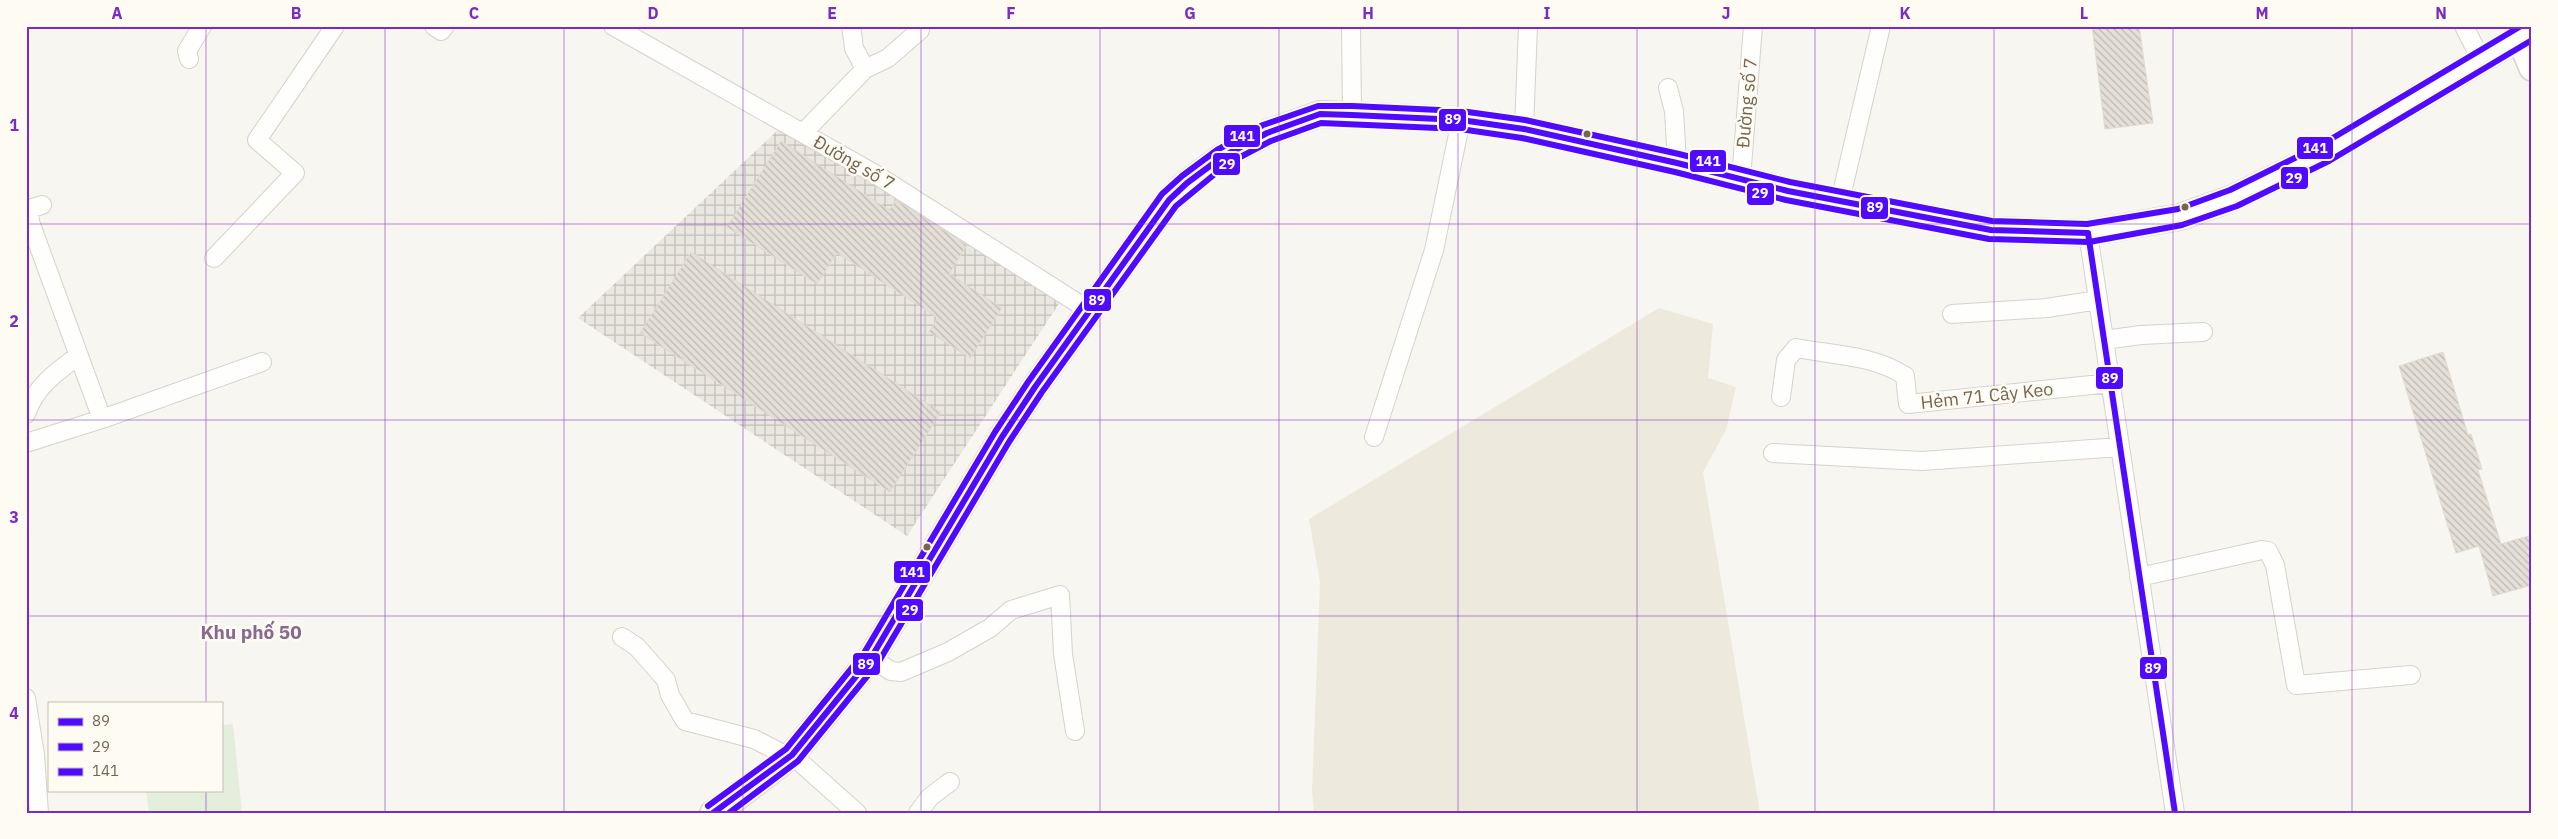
<svg xmlns="http://www.w3.org/2000/svg" width="2558" height="839" font-family="'IBM Plex Sans',sans-serif">
  <style>
    .residential { fill: #ede9dd }
    .industrial { fill: url(#industrial-grid) }
    .pitch { fill: #e3eedc }
    .building { fill: url(#building-back-hatch); stroke: #e0dbd2 }
    .lines { fill: none; stroke-linecap: round; stroke-linejoin: round }
    .street-casing { stroke: #d6d2cc; stroke-width: 20 }
    .secondary-casing { stroke: #d7d3cc; stroke-width: 28 }
    .street { stroke: #fefefd; stroke-width: 18 }
    .secondary { stroke: #fefefd; stroke-width: 25 }
    .bus-1-casing { stroke: #fdfbf2; stroke-width: 10 }
    .bus-2-casing { stroke: #fdfbf2; stroke-width: 10 }
    .bus-3-casing { stroke: #fdfbf2; stroke-width: 10 }
    .bus-1 { stroke: #4f0aff; stroke-width: 6 }
    .bus-2 { stroke: #4f0aff; stroke-width: 6 }
    .bus-3 { stroke: #4f0aff; stroke-width: 6 }
    .grid { fill: none; stroke: #7b2cbf; stroke-width: 1; stroke-opacity: 0.55 }
    .bus-dot { fill: #736551; stroke: #fdfbf2; stroke-width: 2 }
    .labels { text-anchor: middle; stroke-width: 5; stroke-linejoin: round; paint-order: stroke }
    .street-label { font-size: 18px; fill: #736551; stroke: #fdfbf2 }
    .neighbourhood-label { font-size: 19px; font-weight: bold; fill: #8a698e; stroke: #fdfbf2 }
    .line-badge { stroke: #fdfbf2; stroke-width: 2 }
    .badge-label { font-size: 14px; text-anchor: middle; font-weight: bold; fill: #fff }
    .neatline { fill: none; stroke: #7b2cbf; stroke-width: 2 }
    .grid-label { font-size: 16px; text-anchor: middle; font-weight: bold; fill: #7b2cbf }
  </style>
  <defs>
    <pattern id="industrial-grid" width="8" height="8" patternUnits="userSpaceOnUse" patternTransform="scale(1.25)"><rect width="8" height="8" fill="#eae7e0"/><path d="M0 4h8M4 0v8" fill="none" stroke="#c2bfb8"/></pattern>
    <pattern id="building-back-hatch" width="6" height="6" patternUnits="userSpaceOnUse" patternTransform="scale(1.25)"><rect width="6" height="6" fill="#e4dfd7"/><path d="M-1 5l2 2M0 0l6 6M5-1l2 2" fill="none" stroke="#bdb8b1"/></pattern>
  </defs>
  <rect width="100%" height="100%" fill="#f8f6f0"/>
  <!-- residential -->
  <path class="residential" d="M1659 308 1713 324 1708 378 1736 387 1726 430 1703 472 1760 813H1314L1312 791 1320 582 1309 519Z"/>
  <!-- industrial -->
  <path class="industrial" d="M781 127 1062 299 907 536 578 318Z"/>
  <!-- pitch -->
  <path class="pitch" d="M233 724 242 813H149L146 790H221V725Z"/>
  <!-- building -->
  <path class="building" d="M2092 26H2139L2153 123 2105 129Z
    M781 141 889 210 896 200 967 245 949 274 1002 308 970 358 929 332 938 318 837 253 817 284 727 227Z
    M691 252 941 412 890 492 640 333Z
    M2443 352 2468 435 2471 434 2482 469 2478 470 2501 544 2532 535V585L2493 596 2479 546 2456 553 2399 366Z"/>
  <g class="lines">
    <defs>
      <path id="street" d="M434 26 441 31 445 26
        M613 26 875 174 1090 311
        M851 26 854 48 865 69
        M1351 26 1352 115
        M2464 26 2481 60
        M189 59 187 51 202 26
        M1668 88 1674 111 1677 163
        M1524 129 1528 26
        M803 133 865 69 888 58 920 30
        M1741 179 1753 26
        M1840 201 1881 26
        M42 205 29 209 30 222 102 419 262 362
        M2088 233 2175 813
        M214 258 295 173 257 140 335 26
        M1952 314 2047 308 2098 300
        M2104 340 2141 335 2203 332
        M1781 397 1786 360 1796 348C1832 355 1874 355 1905 376L1908 404 2111 383
        M26 414C35 387 56 372 78 356
        M1374 437 1434 250 1461 120
        M26 443 102 419
        M1773 453 1922 461 2120 447
        M2139 577 2262 550 2268 551 2275 565 2296 685 2411 675
        M622 637 637 647 666 680 670 695 685 721 754 739 789 757
        M871 658 891 671 901 672 948 652 990 628 1011 610 1060 595 1063 654 1075 731
        M26 698 35 755 39 813
        M792 755 857 813
        M918 813 930 797 950 782"/>
      <path id="secondary" d="M2519 37 2532 68
        M713 813 736 798 792 755 871 658 1002 437 1035 387 1169 200 1187 183 1222 157 1267 133 1320 114 1352 115 1461 120 1524 129 1677 163 1788 191 1991 230 2088 233 2180 217 2233 198 2325 153 2532 30"/>
    </defs>
    <!-- street casing -->
    <use href="#street" class="street-casing"/>
    <!-- secondary casing -->
    <use href="#secondary" class="secondary-casing"/>
    <!-- street -->
    <use href="#street" class="street"/>
    <!-- secondary -->
    <use href="#secondary" class="secondary"/>
    <defs>
      <path id="bus-1" d="M2088 233 2175 813
        M713 813 792 755 871 658 1002 437 1035 387 1169 200 1187 183 1222 157 1267 133 1320 114 1352 115 1461 120 1524 129 1677 163 1788 191 1991 230 2088 233"/>
      <path id="bus-2" d="M729 813 798 761 878 663 1009 442 1042 392 1176 206 1227 164 1271 141 1321 123 1460 129 1522 138 1675 172 1786 200 1989 239 2089 242 2182 225 2237 206 2329 161 2532 40"/>
      <path id="bus-3" d="M708 806 786 749 864 653 995 432 1028 382 1162 194 1182 176 1217 150 1263 125 1318 106H1352L1461 111 1525 120 1679 154 1790 182 1992 221 2087 224 2178 209 2230 190 2321 145 2521 26"/>
    </defs>
    <!-- bus-1 casing -->
    <use href="#bus-1" class="bus-1-casing"/>
    <!-- bus-2 casing -->
    <use href="#bus-2" class="bus-2-casing"/>
    <!-- bus-3 casing -->
    <use href="#bus-3" class="bus-3-casing"/>
    <!-- bus-1 -->
    <use href="#bus-1" class="bus-1"/>
    <!-- bus-2 -->
    <use href="#bus-2" class="bus-2"/>
    <!-- bus-3 -->
    <use href="#bus-3" class="bus-3"/>
  </g>
  <!-- grid -->
  <path class="grid" d="M206 26V703M385 26V813M564 26V813M743 26V813M921 26V813M1100 26V813M1279 26V813M1458 26V813M1637 26V813M1815 26V813M1994 26V813M2173 26V813M2352 26V813M26 224H2532M26 420H2532M26 616H2532M206 790V813"/>
  <!-- markers -->
  <g class="bus-dot">
    <circle cx="1587" cy="134" r="4.5"/>
    <circle cx="2185" cy="207" r="4.5"/>
    <circle cx="927" cy="547" r="4.5"/>
  </g>
  <g class="labels">
    <!-- street labels -->
    <g class="street-label">
      <text transform="translate(1747 103) rotate(-85)" y="6">Đường số 7</text>
      <text transform="translate(854 163) rotate(30)" y="6">Đường số 7</text>
      <text transform="translate(1987 396) rotate(-6)" y="6">Hẻm 71 Cây Keo</text>
    </g>
    <!-- neighbourhood labels -->
    <g class="neighbourhood-label">
      <text x="251" y="639">Khu phố 50</text>
    </g>
  </g>
  <g class="line-badge">
    <rect x="1438" y="108" width="29" height="24" rx="5" fill="#4f0aff"/>
    <rect x="1223" y="124" width="38" height="24" rx="5" fill="#4f0aff"/>
    <rect x="2296" y="136" width="38" height="24" rx="5" fill="#4f0aff"/>
    <rect x="1689" y="149" width="38" height="24" rx="5" fill="#4f0aff"/>
    <rect x="1212" y="152" width="29" height="24" rx="5" fill="#4f0aff"/>
    <rect x="2280" y="166" width="29" height="24" rx="5" fill="#4f0aff"/>
    <rect x="1746" y="182" width="29" height="24" rx="5" fill="#4f0aff"/>
    <rect x="1860" y="196" width="29" height="24" rx="5" fill="#4f0aff"/>
    <rect x="1083" y="288" width="29" height="24" rx="5" fill="#4f0aff"/>
    <rect x="2095" y="366" width="29" height="24" rx="5" fill="#4f0aff"/>
    <rect x="893" y="560" width="38" height="24" rx="5" fill="#4f0aff"/>
    <rect x="895" y="598" width="29" height="24" rx="5" fill="#4f0aff"/>
    <rect x="852" y="652" width="29" height="24" rx="5" fill="#4f0aff"/>
    <rect x="2139" y="656" width="29" height="24" rx="5" fill="#4f0aff"/>
  </g>
  <g class="badge-label">
    <text x="1453" y="124">89</text>
    <text x="1242" y="141">141</text>
    <text x="2315" y="153">141</text>
    <text x="1708" y="166">141</text>
    <text x="1227" y="169">29</text>
    <text x="2294" y="183">29</text>
    <text x="1760" y="198">29</text>
    <text x="1875" y="212">89</text>
    <text x="1097" y="305">89</text>
    <text x="2110" y="383">89</text>
    <text x="912" y="577">141</text>
    <text x="910" y="615">29</text>
    <text x="866" y="669">89</text>
    <text x="2153" y="673">89</text>
  </g>
  <!-- border -->
  <rect width="2558" height="839" fill="none" stroke="#fdfbf2" stroke-width="55"/>
  <!-- legend -->
  <rect x="48" y="702" width="175" height="90" fill="#fdfbf2" stroke="#c6bfb2"/>
  <rect x="58" y="718" width="25" height="8" fill="#4f0aff" stroke="#c6bfb2"/>
  <text x="92" y="726" font-size="15" fill="#736551">89</text>
  <rect x="58" y="743" width="25" height="8" fill="#4f0aff" stroke="#c6bfb2"/>
  <text x="92" y="752" font-size="15" fill="#736551">29</text>
  <rect x="58" y="768" width="25" height="8" fill="#4f0aff" stroke="#c6bfb2"/>
  <text x="92" y="776" font-size="15" fill="#736551">141</text>
  <rect x="28" y="28" width="2502" height="784" class="neatline"/>
  <g class="grid-label">
    <text x="117" y="19">A</text>
    <text x="296" y="19">B</text>
    <text x="474" y="19">C</text>
    <text x="653" y="19">D</text>
    <text x="832" y="19">E</text>
    <text x="1011" y="19">F</text>
    <text x="1190" y="19">G</text>
    <text x="1368" y="19">H</text>
    <text x="1547" y="19">I</text>
    <text x="1726" y="19">J</text>
    <text x="1905" y="19">K</text>
    <text x="2084" y="19">L</text>
    <text x="2262" y="19">M</text>
    <text x="2441" y="19">N</text>
    <text x="14" y="131">1</text>
    <text x="14" y="327">2</text>
    <text x="14" y="523">3</text>
    <text x="14" y="719">4</text>
  </g>
</svg>
